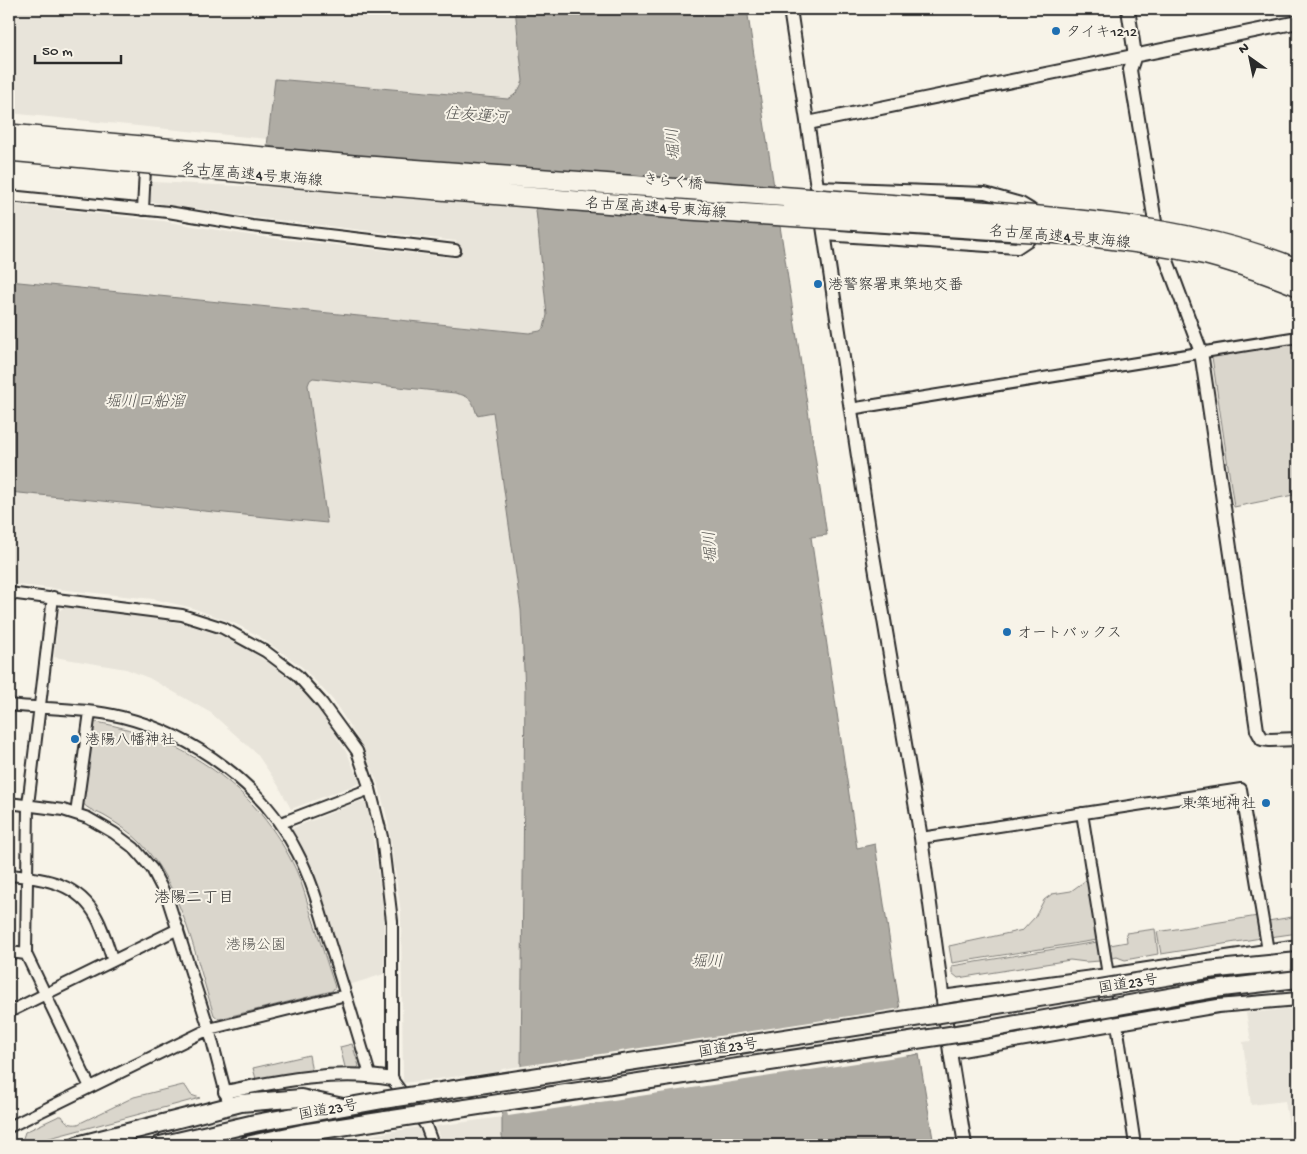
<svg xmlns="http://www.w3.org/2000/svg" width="1307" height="1154" font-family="'Gochi Hand','Klee One',sans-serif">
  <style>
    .built { fill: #e8e4da }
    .green { fill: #dad6cc; stroke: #82807c }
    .water { fill: #afaca4; stroke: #7a7874 }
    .pier { fill: #f7f3e8 }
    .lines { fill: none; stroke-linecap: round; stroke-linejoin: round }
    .minor-tunnel { stroke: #cecbc2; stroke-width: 10; stroke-dasharray: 10 5; stroke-linecap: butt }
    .minor-casing { stroke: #2b2b2b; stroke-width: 14 }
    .tertiary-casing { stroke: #2b2b2b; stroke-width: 16 }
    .trunk-casing { stroke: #2b2b2b; stroke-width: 20 }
    .minor { stroke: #f7f3e8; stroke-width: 10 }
    .tertiary { stroke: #f7f3e8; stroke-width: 12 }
    .trunk { stroke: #f7f3e8; stroke-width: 16 }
    .tertiary-bridge-casing { stroke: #2b2b2b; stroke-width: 16; stroke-linecap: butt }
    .trunk-bridge-casing { stroke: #2b2b2b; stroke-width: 20; stroke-linecap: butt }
    .motorway-bridge-casing { stroke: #2b2b2b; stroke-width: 22; stroke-linecap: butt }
    .tertiary-bridge { stroke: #f7f3e8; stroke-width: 12 }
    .trunk-bridge { stroke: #f7f3e8; stroke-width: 16 }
    .motorway-bridge { stroke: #f7f3e8; stroke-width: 19 }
    .poi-dot { fill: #1f6fb2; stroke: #f7f3e8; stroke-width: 2 }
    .labels { text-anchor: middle; stroke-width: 4; stroke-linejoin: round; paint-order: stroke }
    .poi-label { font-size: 15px; fill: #2b2b2b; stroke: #f7f3e8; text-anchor: start }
    .street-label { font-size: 15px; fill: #2b2b2b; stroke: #f7f3e8 }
    .park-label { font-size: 15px; fill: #575653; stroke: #f7f3e8 }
    .water-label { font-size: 16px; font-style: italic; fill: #53524f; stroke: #f7f3e8 }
    .neighbourhood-label { font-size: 16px; fill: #2b2b2b; stroke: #f7f3e8 }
  </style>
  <rect width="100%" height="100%" fill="#f7f3e8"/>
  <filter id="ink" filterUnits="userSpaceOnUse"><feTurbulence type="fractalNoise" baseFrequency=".02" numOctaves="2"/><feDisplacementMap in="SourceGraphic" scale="10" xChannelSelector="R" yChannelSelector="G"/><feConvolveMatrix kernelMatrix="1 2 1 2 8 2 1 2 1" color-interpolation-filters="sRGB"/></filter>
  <g filter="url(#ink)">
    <!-- built -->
    <path class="built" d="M9 9H515L523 81 519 90 508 99 275 79 268 139 9 113Z
      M152 182 535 199 547 315 546 324 544 329 540 331 529 333 9 281V204L163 221 255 236 455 258 456 241 258 218 150 202Z
      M313 378 455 393 467 396 470 398 477 415 493 412 521 610 525 690 521 1069 403 1083 401 913 388 822 379 787 363 747 333 700 302 667 257 635 234 623 189 607 153 599 9 584V492L327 523 308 385 310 380Z
      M64 607 140 615 186 624 219 635 247 649 270 664 293 682 316 707 332 729 348 755 360 783 291 809 278 785 257 754 211 713 149 678 126 669 54 657 59 611Z
      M361 801 366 803 371 824 384 915V974L349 985 313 875 291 833 293 828Z
      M1298 1008V1145H1292L1285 1101 1251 1105 1243 1042 1251 1041 1246 1013Z
      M502 1117V1137L507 1145H442L436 1126Z
      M418 1127 426 1145H330L354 1138Z"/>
    <!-- green -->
    <path class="green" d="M1298 341V494L1234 507 1212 357 1214 354Z
      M96 722C185 738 257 787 296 870 303 885 307 902 312 917 320 940 327 963 335 987L332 991 219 1019 214 1015C195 956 183 888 140 842 130 832 118 824 106 817 98 812 87 810 81 801L92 725Z
      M1089 878 1097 940 952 963 949 946 1023 930 1035 917 1044 900 1052 894 1071 891Z
      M1258 916 1261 938 1161 954 1157 932Z
      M1298 916V933L1270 937 1268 921Z
      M1155 929 1158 954 1125 960 1117 957 1112 958 1110 945 1127 942 1126 933Z
      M1097 942 1100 961 1086 962 1070 960 958 978 952 973V966Z
      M352 1044 359 1066 355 1071H346L340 1047Z
      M309 1055 312 1073 256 1079 253 1068Z
      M183 1085 186 1087 191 1095 200 1098 27 1144 23 1138 25 1132 59 1116H62C66 1123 71 1125 78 1124L134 1097Z"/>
    <!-- water -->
    <path class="water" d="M515 9H747L827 535 811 537 857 848 875 844 907 1056 919 1054 934 1145H507L502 1137V1071L521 1068 525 690 521 610 493 412 477 415C472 400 472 397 455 393L313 378 310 380 308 385 327 523 9 492V281L529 333 540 331 544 328 547 315 534 191 531 184 521 176 267 146 275 79 508 99C517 94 519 90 523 81Z"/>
    <!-- pier -->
    <path class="pier" d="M902 1008 909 1054 922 1053 508 1116 507 1112 500 1113V1071L502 1069Z"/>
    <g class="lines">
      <!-- minor-tunnel -->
      <path class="minor-tunnel" d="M228 1101 240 1145"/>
      <defs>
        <path id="minor" d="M818 187 985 193 1021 203 1031 209 1032 214
          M9 196 168 212 252 226 455 250
          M143 210 145 169
          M824 235 1017 248 1029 240 1036 230
          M850 409 1298 337
          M9 593 182 615 223 628 265 651 297 675 322 703 357 751 370 789 382 837 392 921V1079L426 1126 433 1145
          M53 597 28 805 26 954 90 1087
          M9 705C46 709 85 708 122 717 194 735 263 785 297 852 312 880 320 911 329 941 343 986 357 1030 370 1075
          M9 803 63 810 88 818 114 833 134 848 152 869 168 900 209 1029 227 1098
          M1082 813 1108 975
          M76 814 90 712
          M281 823 370 789
          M921 838 1241 789 1268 951
          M9 875C44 878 79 883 97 918 104 931 108 947 113 961
          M9 952 26 954
          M1102 982 1110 1025
          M9 1012 178 929
          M1117 1024 1135 1145
          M9 1127 209 1029 346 995"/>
        <path id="tertiary" d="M790 9 873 555 921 838 950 1052 965 1145
          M1128 9 1135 55 1130 70 1157 234 1201 352 1257 730 1262 739 1270 740 1298 739
          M808 123 1298 22
          M942 997 1108 975 1298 946
          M950 1052 1218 1006 1298 999
          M225 1092C278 1081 339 1069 392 1079"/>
        <path id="trunk" d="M77 1145 241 1103 301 1098 343 1107
          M160 1145 255 1123 383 1100
          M247 1145 302 1133 386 1120"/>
      </defs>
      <!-- minor casing -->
      <use href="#minor" class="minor-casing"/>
      <!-- tertiary casing -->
      <use href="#tertiary" class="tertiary-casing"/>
      <!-- trunk casing -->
      <use href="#trunk" class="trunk-casing"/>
      <!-- minor -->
      <use href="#minor" class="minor"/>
      <!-- tertiary -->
      <use href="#tertiary" class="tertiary"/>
      <!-- trunk -->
      <use href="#trunk" class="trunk"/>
      <defs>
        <path id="tertiary-bridge" d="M789 206 854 211"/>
        <path id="trunk-bridge" d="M383 1100 979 1008 1208 970 1298 961
          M386 1120 983 1030 1214 989 1298 979"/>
        <path id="motorway-bridge" d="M9 134 354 165 994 212C1097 221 1202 229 1298 269
          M9 151 353 183 689 210 1078 235C1121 241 1165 245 1207 255 1238 263 1268 274 1298 286"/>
      </defs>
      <!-- tertiary-bridge casing -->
      <use href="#tertiary-bridge" class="tertiary-bridge-casing"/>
      <!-- trunk-bridge casing -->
      <use href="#trunk-bridge" class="trunk-bridge-casing"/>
      <!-- motorway-bridge casing -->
      <use href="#motorway-bridge" class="motorway-bridge-casing"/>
      <!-- tertiary-bridge -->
      <use href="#tertiary-bridge" class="tertiary-bridge"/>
      <!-- trunk-bridge -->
      <use href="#trunk-bridge" class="trunk-bridge"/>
      <!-- motorway-bridge -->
      <use href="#motorway-bridge" class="motorway-bridge"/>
    </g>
  </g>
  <!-- markers -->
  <g class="poi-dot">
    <circle cx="1056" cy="31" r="5"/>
    <circle cx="818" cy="284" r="5"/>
    <circle cx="1007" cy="632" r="5"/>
    <circle cx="75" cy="739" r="5"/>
    <circle cx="1266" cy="803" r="5"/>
  </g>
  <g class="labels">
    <!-- poi labels -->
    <g class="poi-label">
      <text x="1066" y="36">タイキ1212</text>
      <text x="828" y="289">港警察署東築地交番</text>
      <text x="1017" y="637">オートバックス</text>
      <text x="85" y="744">港陽八幡神社</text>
      <text x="1256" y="808" text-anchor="end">東築地神社</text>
    </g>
    <!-- street labels -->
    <g class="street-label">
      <text transform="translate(252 174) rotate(5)" y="5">名古屋高速4号東海線</text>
      <text transform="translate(673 181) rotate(5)" y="5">きらく橋</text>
      <text transform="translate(656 207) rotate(4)" y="5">名古屋高速4号東海線</text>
      <text transform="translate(1060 236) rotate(5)" y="5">名古屋高速4号東海線</text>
      <text transform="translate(1128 983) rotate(-9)" y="5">国道23号</text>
      <text transform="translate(728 1047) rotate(-9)" y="5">国道23号</text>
      <text transform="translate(328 1109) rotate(-10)" y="5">国道23号</text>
    </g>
    <!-- park labels -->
    <g class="park-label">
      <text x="256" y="949">港陽公園</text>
    </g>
    <!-- water labels -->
    <g class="water-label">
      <text transform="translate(476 114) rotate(4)" y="6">住友運河</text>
      <text transform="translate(672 144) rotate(-95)" y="6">堀川</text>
      <text x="145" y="406">堀川口船溜</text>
      <text transform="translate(709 547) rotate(-95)" y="6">堀川</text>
      <text x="707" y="966">堀川</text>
    </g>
    <!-- neighbourhood labels -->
    <g class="neighbourhood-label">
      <text x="194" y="902">港陽二丁目</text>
    </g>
  </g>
  <!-- margin -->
  <rect width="1307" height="1154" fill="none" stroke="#f7f3e8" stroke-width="30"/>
  <rect x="15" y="15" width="1277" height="1124" fill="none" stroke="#2b2b2b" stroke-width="2" filter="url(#ink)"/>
  <!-- north arrow -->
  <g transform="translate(1250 58) rotate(327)" stroke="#f7f3e8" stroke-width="4" paint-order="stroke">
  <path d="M0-4L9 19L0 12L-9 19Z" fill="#2b2b2b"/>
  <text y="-8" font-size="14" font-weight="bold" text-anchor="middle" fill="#2b2b2b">N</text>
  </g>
  <!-- scale -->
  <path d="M35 55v8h86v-8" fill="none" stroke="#2b2b2b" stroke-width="2.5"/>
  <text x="42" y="55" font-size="15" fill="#2b2b2b" stroke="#f7f3e8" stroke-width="4" paint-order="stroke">50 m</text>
</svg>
